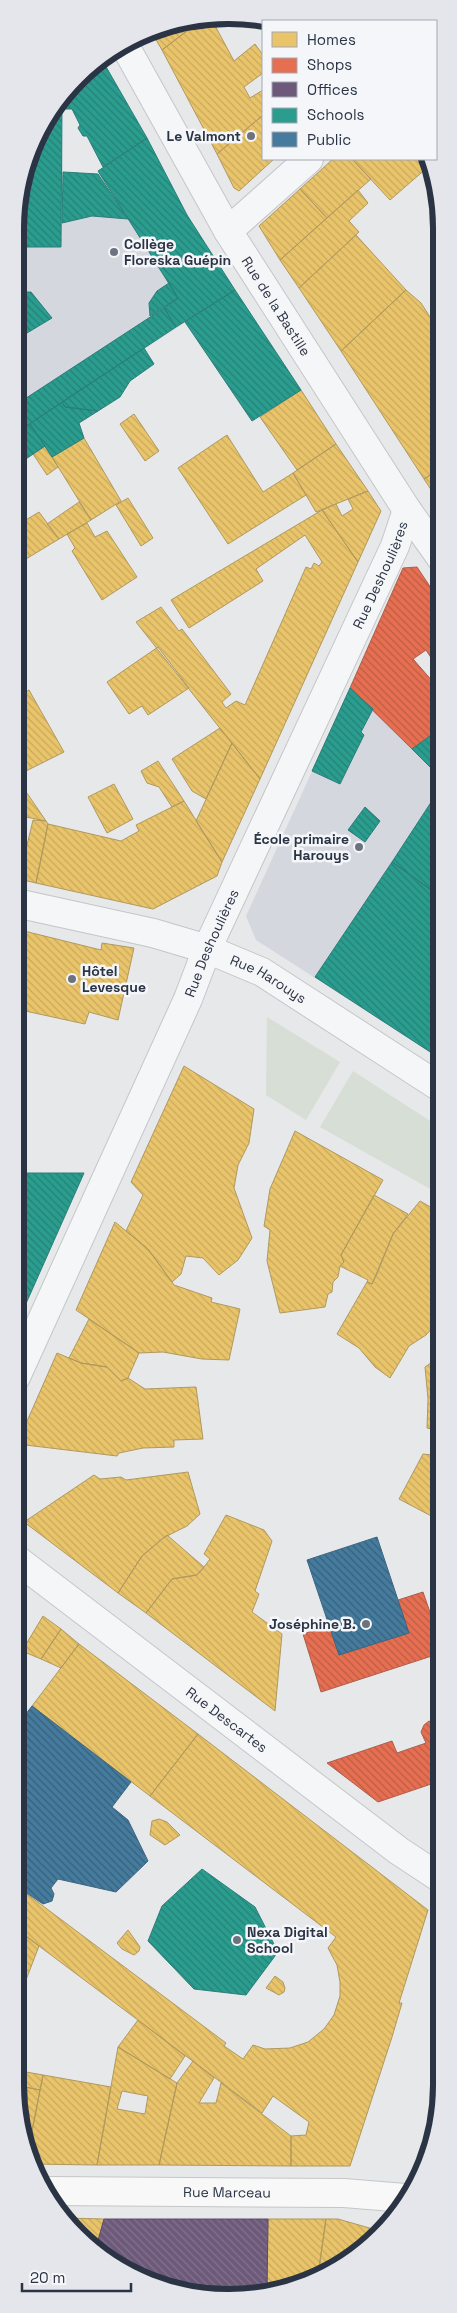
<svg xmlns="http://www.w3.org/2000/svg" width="457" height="2313" font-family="'Space Grotesk',sans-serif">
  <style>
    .built { fill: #d4d7dd }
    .green { fill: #d6ded6 }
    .homes { fill: url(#homes-back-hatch); stroke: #b0995f; fill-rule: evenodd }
    .shops { fill: url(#shops-back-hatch); stroke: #af5d4d }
    .offices { fill: url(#offices-back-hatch); stroke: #594e6a }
    .schools { fill: url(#schools-back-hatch); stroke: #2a7e79 }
    .public { fill: url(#public-back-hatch); stroke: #3d6683 }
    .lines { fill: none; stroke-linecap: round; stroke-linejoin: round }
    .street-casing { stroke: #c4c6c8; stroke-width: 30 }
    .secondary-casing { stroke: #c4c6c8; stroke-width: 30 }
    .street { stroke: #f5f6f7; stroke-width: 28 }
    .secondary { stroke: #f8f8f8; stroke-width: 28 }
    .poi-dot { fill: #6c737f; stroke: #f4f6f9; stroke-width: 2 }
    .labels { text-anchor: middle; stroke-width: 5; stroke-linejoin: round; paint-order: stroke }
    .poi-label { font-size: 14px; font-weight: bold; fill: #2b3445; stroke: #f4f6f9; text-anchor: end }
    .street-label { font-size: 14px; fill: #2b3445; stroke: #f4f6f9 }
    .rim { fill: none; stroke: #2b3445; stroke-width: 6 }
  </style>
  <defs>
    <pattern id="homes-back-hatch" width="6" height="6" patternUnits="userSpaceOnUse" patternTransform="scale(1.25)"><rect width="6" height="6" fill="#e9c46a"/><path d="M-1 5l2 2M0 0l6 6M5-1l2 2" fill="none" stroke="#c8a95d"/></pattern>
    <pattern id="shops-back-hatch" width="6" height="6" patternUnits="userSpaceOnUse" patternTransform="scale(1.25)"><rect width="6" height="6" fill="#e76f51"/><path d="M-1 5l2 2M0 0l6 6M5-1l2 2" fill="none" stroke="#bb5c45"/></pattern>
    <pattern id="offices-back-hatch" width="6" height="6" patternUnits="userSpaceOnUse" patternTransform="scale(1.25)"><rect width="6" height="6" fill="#6d597a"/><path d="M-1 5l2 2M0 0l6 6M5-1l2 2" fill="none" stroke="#82738d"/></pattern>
    <pattern id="schools-back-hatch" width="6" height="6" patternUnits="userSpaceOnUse" patternTransform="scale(1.25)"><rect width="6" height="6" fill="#2a9d8f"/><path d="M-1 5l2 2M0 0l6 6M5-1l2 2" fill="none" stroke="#248177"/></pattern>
    <pattern id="public-back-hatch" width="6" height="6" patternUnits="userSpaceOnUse" patternTransform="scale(1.25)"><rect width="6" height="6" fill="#457b9d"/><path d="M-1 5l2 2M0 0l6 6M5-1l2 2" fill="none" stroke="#37607b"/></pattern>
  </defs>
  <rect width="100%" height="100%" fill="#e6e8ea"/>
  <!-- built -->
  <path class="built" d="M62 100 63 172 98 174 103 167 147 138 187 215 235 290 17 432V201L43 122Z
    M350 688 441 778V1059L256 940 246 916Z"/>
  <!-- green -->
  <path class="green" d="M267 1017 340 1062 306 1120 266 1095Z
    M353 1071 441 1128V1195L320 1127Z"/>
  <!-- homes -->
  <path class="homes" d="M212 20 234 61 255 44 263 55V73L244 87 250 98 263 90V115L217 154 162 50 200 21Z
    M200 21 162 50 152 33 173 22Z
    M263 115V159H274L239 191 234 188 217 154Z
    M333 159H352L371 179 327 218 300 189Z
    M352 159H427L429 168 428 167 390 200Z
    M300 189 327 218 280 260 259 226Z
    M358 190 368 203 349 221 359 232 299 288 280 260Z
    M356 235 406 290 341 351 299 288Z
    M406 290 421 303 441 334V468L424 479 341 351Z
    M301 390 336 444 297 470 260 417Z
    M134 414 159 451 145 461 120 424Z
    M227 435 263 492 293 473 306 495 228 544 178 468Z
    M84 438 121 501 91 520 52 457Z
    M336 444 368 491 316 512 293 473Z
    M45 446 58 467 47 475 33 454Z
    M441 468V505L424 479Z
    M368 491 381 511 358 562 322 510 336 504 342 516 353 509 348 499Z
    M128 498 153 538 141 546 116 505Z
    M79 502 91 520 59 539 47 524Z
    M322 510 358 562 260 779 136 622 161 607 179 631 182 629 231 694 222 702 226 708 236 701 245 705 306 567 311 569 314 563 319 566 322 562 305 535 256 569 263 581 189 628 171 600Z
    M39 512 59 539 16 565V526Z
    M87 523 95 537 107 531 137 577 102 600 72 551 75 548 67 534Z
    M158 647 189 688 148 715 142 706 129 714 107 682Z
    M29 690 64 752 16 776V698Z
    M220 728 232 743 206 799 192 791 172 759Z
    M232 743 260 779 222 862 196 821Z
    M158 761 184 801 172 807 159 787 147 783 141 771Z
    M16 777 46 821 21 816 16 820Z
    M114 784 133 819 107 833 88 797Z
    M184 801 222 862 217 876 153 909 36 883 48 824 121 841 139 831 136 825Z
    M33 820 46 821 48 824 36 883 19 879Z
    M16 929 101 950 102 943 134 948 118 1020 89 1012 85 1024 16 1009Z
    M184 1066 254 1109 249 1143 238 1165 234 1188 252 1238 238 1260 219 1275 203 1258 186 1256 181 1274 172 1282 148 1249 126 1231 143 1195 131 1182Z
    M295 1131 383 1180 341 1255 344 1262 340 1266 338 1277 333 1282 332 1292 328 1294 325 1307 280 1313 267 1261 270 1230 264 1226 270 1189Z
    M374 1195 408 1214 393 1234 372 1284 367 1282 368 1280 340 1266 344 1262 341 1255Z
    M420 1201 441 1213V1325L436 1324 426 1335 409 1346 390 1378 375 1367 359 1348 337 1334 367 1282 372 1284 377 1274 393 1234Z
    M115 1222 148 1249 174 1285 212 1298 211 1302 240 1309 229 1360 202 1359 163 1352 139 1353 76 1310Z
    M89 1319 139 1353 128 1378 121 1381 107 1367 81 1363 69 1358Z
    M57 1353 81 1363 107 1367 121 1381 128 1378 145 1389 196 1387 203 1439 174 1440V1447L143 1448 119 1453 117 1456 17 1444Z
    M441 1356V1431L427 1428 428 1399 425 1367Z
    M423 1454 441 1456V1575L436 1569 440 1558 433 1554 437 1519 399 1499Z
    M188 1472 200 1514 187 1526 163 1538 142 1556 118 1593 24 1522 94 1475 100 1479 121 1477 126 1480Z
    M226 1515 264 1530 272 1541 255 1591 259 1594 252 1612 282 1634 275 1711 146 1613 172 1579 197 1575 204 1567 210 1559 204 1554Z
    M167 1535 204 1567 197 1575 172 1579 146 1613 118 1593 142 1556Z
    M43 1616 61 1629 41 1659 22 1651Z
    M61 1629 79 1644 61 1668 41 1659Z
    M79 1644 198 1734 150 1796 32 1706Z
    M198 1734 428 1910 399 2003H402L392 2037 350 2166H291V2136L306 2135 309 2122 273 2096 262 2113 15 1928V1885L226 2043 224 2046 243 2059 253 2045 265 2049 290 2048 308 2042 324 2029 334 2015 340 1996V1982L337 1965 328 1948 336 1937 150 1796Z
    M159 1819 167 1822 180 1835 165 1845 150 1835 152 1821Z
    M16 1928 39 1946 16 2006H15Z
    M128 1930 140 1947 139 1951 134 1955 122 1949 117 1943Z
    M275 1976 283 1982 285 1988 284 1992 279 1995 266 1988Z
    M138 2020 185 2056 170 2079 118 2047Z
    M118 2047 177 2083 159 2165H97ZM122 2091 148 2096 145 2114 117 2109Z
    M193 2061 214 2078 199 2103H216L221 2083 291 2136V2166L159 2165 177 2083Z
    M15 2070 43 2075 40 2090 15 2085Z
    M43 2075 111 2087 97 2165 31 2164 28 2152Z
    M15 2085 40 2090 28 2152Z
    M66 2218 104 2219 96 2248 77 2235Z
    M268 2219H326L318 2275 297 2287 267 2291Z
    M326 2219H338L380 2231 369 2245 318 2275Z"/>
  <!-- shops -->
  <path class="shops" d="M417 567 441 603V673L426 650 413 659 441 691V728L412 749 350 688 403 568Z
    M423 1592 441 1644V1653L321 1692 303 1634 329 1626 339 1655 409 1633 398 1600Z
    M429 1721 437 1725 440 1724V1781L378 1802 327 1763 392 1741 397 1753 426 1743 421 1732 424 1725Z
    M15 2006 22 2009 15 2039Z"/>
  <!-- offices -->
  <path class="offices" d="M104 2219H268L267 2291 239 2294H200L147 2282 96 2248Z"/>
  <!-- schools -->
  <path class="schools" d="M93 65H105L147 138 103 167 87 136H83L78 128 80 125 72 109H63L62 100Z
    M62 100 61 247H17V201L43 122Z
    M147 138 187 215 235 290 176 327 164 308 178 298 98 171Z
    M63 172 98 174 128 219 92 216 62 223Z
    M169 283 178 298 150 316 149 303 157 291Z
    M235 290 301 390 252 421 185 322Z
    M17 292H31L52 318 17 339Z
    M164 308 176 327 17 432V404Z
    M144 348 154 364 130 381 120 397 98 411 65 407 62 402Z
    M62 402 65 407 98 411 79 423 84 438 52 457 30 424Z
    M30 424 45 446 17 465V432Z
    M350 688 373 709 361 732 364 735 340 784 312 771Z
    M441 728V778L412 749Z
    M441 787V897L392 862Z
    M365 807 380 821 365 842 348 830Z
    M392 862 441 897V1059L315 977Z
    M16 1173H84L16 1326Z
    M202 1869 255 1907 278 1952 246 1995 194 1989 148 1941 162 1906Z"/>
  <!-- public -->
  <path class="public" d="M377 1537 409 1633 339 1655 307 1560Z
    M32 1706 131 1782 112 1807 128 1820 148 1861 116 1892 58 1879 51 1888 54 1894 52 1901 43 1904 15 1885V1728Z"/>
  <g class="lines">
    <defs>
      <g id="street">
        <path id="s1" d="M125 46 228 231 407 510 441 558"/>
        <path d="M228 231 309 159"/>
        <path id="s2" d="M16 903 153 933 207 949 262 972 441 1088"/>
        <path id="s3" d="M16 1377 188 999 207 949 395 546 407 510"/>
        <path id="s4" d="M16 1559 399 1851 440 1878"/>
      </g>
      <g id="secondary">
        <path id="s5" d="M48 2191 344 2193 405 2198"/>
      </g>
    </defs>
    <!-- street casing -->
    <use href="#street" class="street-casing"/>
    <!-- secondary casing -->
    <use href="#secondary" class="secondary-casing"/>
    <!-- street -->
    <use href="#street" class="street"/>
    <!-- secondary -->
    <use href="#secondary" class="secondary"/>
  </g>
  <!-- markers -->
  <g class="poi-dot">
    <circle cx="251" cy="136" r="5"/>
    <circle cx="114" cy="252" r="5"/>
    <circle cx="359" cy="847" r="5"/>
    <circle cx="72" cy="979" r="5"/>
    <circle cx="366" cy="1624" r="5"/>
    <circle cx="237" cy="1940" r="5"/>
  </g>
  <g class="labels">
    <!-- poi labels -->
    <g class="poi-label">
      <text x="241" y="141">Le Valmont</text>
      <text x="124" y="249" text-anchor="start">Collège<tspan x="124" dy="16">Floreska Guépin</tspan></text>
      <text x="349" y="844">École primaire<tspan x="349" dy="16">Harouys</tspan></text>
      <text x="82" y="976" text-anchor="start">Hôtel<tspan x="82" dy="16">Levesque</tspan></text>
      <text x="356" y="1629">Joséphine B.</text>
      <text x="247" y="1937" text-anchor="start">Nexa Digital<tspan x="247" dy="16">School</tspan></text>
    </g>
    <!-- street labels -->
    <g class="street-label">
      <text dy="5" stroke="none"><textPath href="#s1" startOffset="301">Rue de la Bastille</textPath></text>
      <text dy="5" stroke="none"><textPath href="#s3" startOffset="881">Rue Deshoulières</textPath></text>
      <text dy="5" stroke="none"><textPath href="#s3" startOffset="476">Rue Deshoulières</textPath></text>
      <text dy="5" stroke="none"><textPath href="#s2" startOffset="265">Rue Harouys</textPath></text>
      <text dy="5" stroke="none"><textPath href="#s4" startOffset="265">Rue Descartes</textPath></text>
      <text dy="5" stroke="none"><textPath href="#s5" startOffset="179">Rue Marceau</textPath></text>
    </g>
  </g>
  <!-- crop -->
  <path d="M0 0H457V2313H0ZM228 24H229A204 204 0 0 1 433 228V2085A204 204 0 0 1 229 2289H228A204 204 0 0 1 24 2085V228A204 204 0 0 1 228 24Z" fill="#e4e6eb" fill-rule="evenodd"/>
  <path class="rim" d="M228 24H229A204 204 0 0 1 433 228V2085A204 204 0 0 1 229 2289H228A204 204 0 0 1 24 2085V228A204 204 0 0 1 228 24Z"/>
  <!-- legend -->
  <rect x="262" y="20" width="175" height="140" fill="#f4f6f9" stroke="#a4a8b1"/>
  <rect x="272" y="32" width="25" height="15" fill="#e9c46a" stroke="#a4a8b1"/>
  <text x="307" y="45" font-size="15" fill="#2b3445">Homes</text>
  <rect x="272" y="58" width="25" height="15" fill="#e76f51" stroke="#a4a8b1"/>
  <text x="307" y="70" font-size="15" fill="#2b3445">Shops</text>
  <rect x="272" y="82" width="25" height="15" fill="#6d597a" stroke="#a4a8b1"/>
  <text x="307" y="95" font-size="15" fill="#2b3445">Offices</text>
  <rect x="272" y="108" width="25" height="15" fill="#2a9d8f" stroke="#a4a8b1"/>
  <text x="307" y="120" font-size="15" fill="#2b3445">Schools</text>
  <rect x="272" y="132" width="25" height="15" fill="#457b9d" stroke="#a4a8b1"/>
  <text x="307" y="145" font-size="15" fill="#2b3445">Public</text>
  <!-- scale -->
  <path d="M22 2283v8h109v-8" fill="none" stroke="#2b3445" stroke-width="2.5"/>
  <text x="30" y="2283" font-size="15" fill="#2b3445" stroke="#f4f6f9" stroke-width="4" paint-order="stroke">20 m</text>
</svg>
